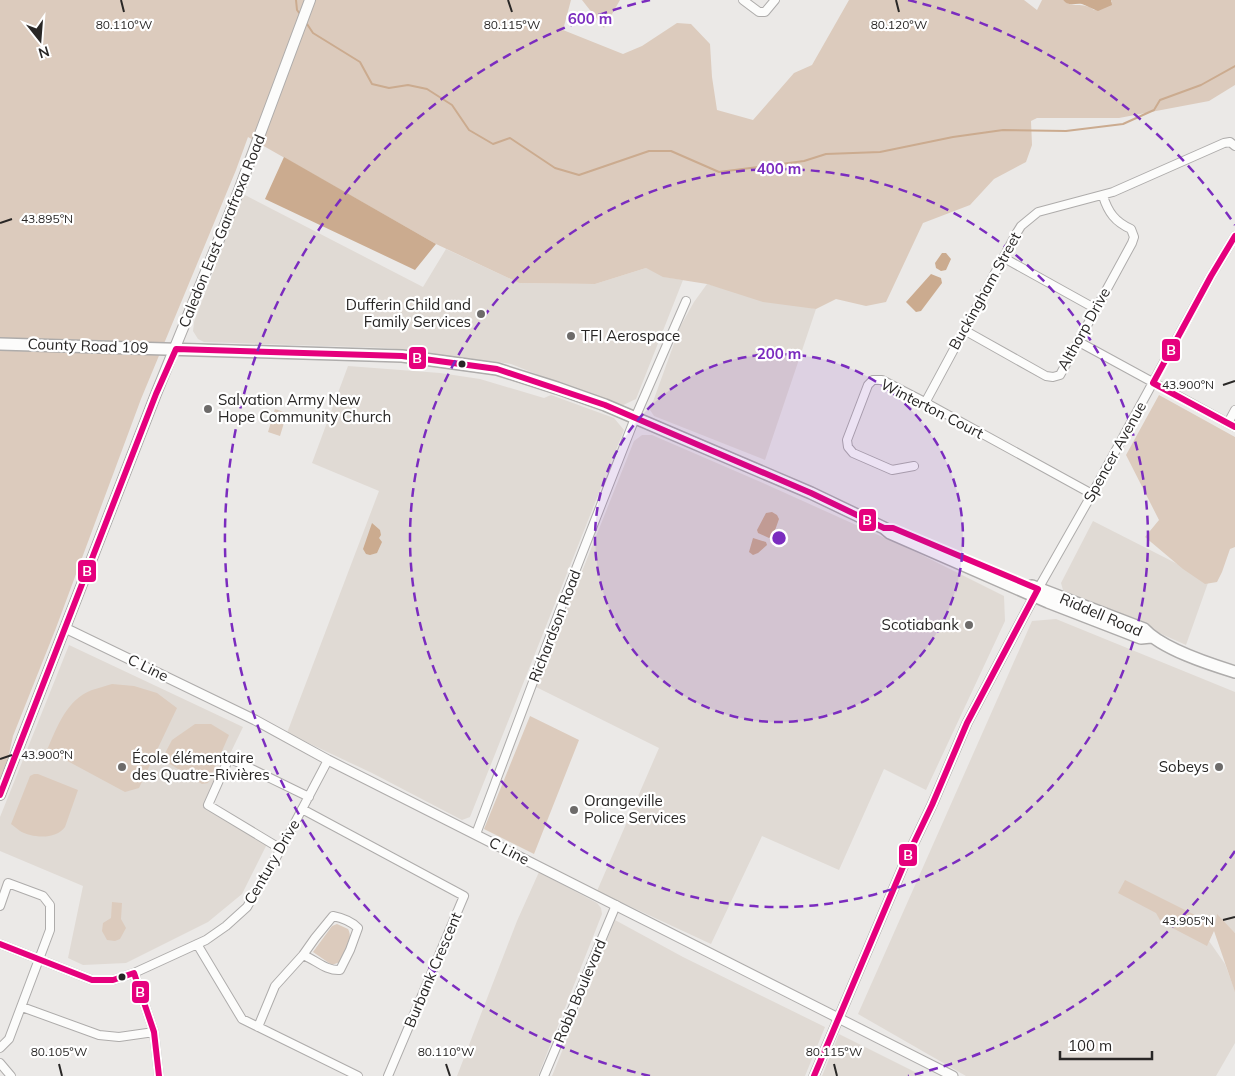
<svg xmlns="http://www.w3.org/2000/svg" width="1235" height="1076" font-family="Mulish,sans-serif">
  <style>
    .built { fill: #e0dad4 }
    .green { fill: #dccbbd }
    .water { fill: #cbab8f }
    .lines { fill: none; stroke-linecap: round; stroke-linejoin: round }
    .stream { stroke: #cbab8f; stroke-width: 2 }
    .minor-casing { stroke: #aeacab; stroke-width: 10 }
    .tertiary-casing { stroke: #aeacab; stroke-width: 11 }
    .secondary-casing { stroke: #aeacab; stroke-width: 12 }
    .primary-casing { stroke: #aeacab; stroke-width: 14 }
    .minor { stroke: #fcfcfb; stroke-width: 8 }
    .tertiary { stroke: #fcfcfb; stroke-width: 9 }
    .secondary { stroke: #fcfcfb; stroke-width: 10 }
    .primary { stroke: #fcfcfb; stroke-width: 11 }
    .bus-1-casing { stroke: #fff; stroke-width: 10 }
    .bus-1 { stroke: #e5007d; stroke-width: 6 }
    .ticks { fill: none; stroke: #292726; stroke-width: 2 }
    .ring { fill: none; stroke: #7b2cbf; stroke-width: 2.5; stroke-dasharray: 9 6 }
    .poi-dot { fill: #6d6b6a; stroke: #fff; stroke-width: 2 }
    .bus-dot { fill: #292726; stroke: #fff; stroke-width: 2 }
    .labels { text-anchor: middle; stroke-width: 4.5; stroke-linejoin: round; paint-order: stroke }
    .street-label { font-size: 15px; fill: #292726; stroke: #fff }
    .poi-label { font-size: 15px; fill: #292726; stroke: #fff; text-anchor: start }
    .ticks-label { font-size: 12px; text-anchor: middle; fill: #292726; stroke: #fff; stroke-width: 4.5; stroke-linejoin: round; paint-order: stroke }
    .centre { fill: #7b2cbf; stroke: #fff; stroke-width: 2.5 }
    .ring-label { font-size: 15px; text-anchor: middle; font-weight: bold; fill: #7b2cbf; stroke: #fff; stroke-width: 4.5; stroke-linejoin: round; paint-order: stroke }
    .line-badge { stroke: #fff; stroke-width: 2 }
    .badge-label { font-size: 14px; text-anchor: middle; font-weight: bold; fill: #fff }
  </style>
  <rect width="100%" height="100%" fill="#ebe9e7"/>
  <!-- built -->
  <path class="built" d="M243 194 423 287 446 249 519 283 595 284 646 268 665 277 683 280 636 399 619 407 511 364 388 348 204 342 198 339 193 331 194 322Z
    M707 284 816 309 765 460 654 416 650 410 680 327 694 302Z
    M348 366 440 373 480 379 544 398 551 395 614 418 624 430 470 817 462 820 372 773 287 733 379 491 312 463Z
    M642 435H652L763 483 916 552 1004 596 1005 621 926 790 884 769 839 870 762 836 711 944 597 891 659 748 536 687 634 441Z
    M1093 521 1209 580 1186 645 1063 590 1061 583Z
    M1056 619 1235 692V933L1217 915 1216 925 1209 941 1225 964 1235 991V1043L1216 1076H966L858 1014 1032 621Z
    M69 645 243 727 204 808 267 844 242 894 208 922 126 963 83 965 68 958 83 886 0 851V817Z
    M539 872 597 903 601 908 602 914 538 1076H457L517 921Z
    M615 920 683 957 825 1027 805 1076H552Z
    M839 1034 923 1076H822Z"/>
  <!-- green -->
  <path class="green" d="M0 0H571L563 30 623 54 642 46 677 23 691 24 710 44 712 77 717 110 753 120 794 73 812 65 849 0H1024L1037 10 1042 0H1063C1071 9 1083 1 1094 10L1112 2 1111 0H1235V85L1209 101 1119 118H1037L1031 121 1032 145 1026 162 994 179 970 205 923 223 886 302 866 306 836 299 816 309 763 302 707 284 663 277 646 268 595 284 519 283 436 244 248 137 236 170 141 399 56 628 13 736 0 794Z
    M582 0H620L604 28Z
    M1159 395 1235 437V547L1230 549 1222 572 1217 582 1205 584 1183 569 1145 537 1159 520 1126 455Z
    M275 409 287 413 280 436 268 432Z
    M112 684 134 686 157 693 177 708 139 788 125 792 47 750C57 727 67 699 92 690 99 688 105 686 112 684Z
    M530 716 579 740 534 854 484 829Z
    M195 724H211L229 735 208 783 202 784 162 759 172 740Z
    M34 774H38L78 790 65 827C56 840 32 838 20 831 17 829 14 826 11 824L30 776Z
    M1125 880 1215 925 1217 914 1235 933V992L1214 931 1207 946 1161 922 1156 913 1118 893Z
    M112 902 122 903 121 919 126 928 120 939 115 941 107 940 102 931 103 923 111 918Z
    M337 924 348 929C354 940 344 952 340 962L332 965 313 952 332 926Z"/>
  <!-- water -->
  <path class="water" d="M1063 0H1111L1112 5 1098 11C1092 9 1088 6 1082 4 1074 3 1069 7 1063 0Z
    M284 157 436 244 415 270 265 199Z
    M942 253H946L951 259 946 270 941 271 936 268 935 263Z
    M931 274 941 278 942 283 921 311 916 312 906 302Z
    M772 512 777 515 779 519 773 536 769 538 758 533 757 530 766 513Z
    M372 523 380 530 381 535 379 538 382 542 377 553 370 555 366 554 363 549Z
    M753 538 766 542 767 545 758 553 753 555 749 552Z"/>
  <g class="lines">
    <!-- stream -->
    <path class="stream" d="M296 0 297 10 300 14
      M307 24 313 33 360 62 372 84 389 88 408 85 427 89 452 105 469 130 493 144 510 138 555 168 579 175 649 151H671L719 172 804 161 826 154 880 152 953 137 1003 130 1066 131 1123 124 1154 110 1160 100 1201 85 1235 66"/>
    <defs>
      <path id="minor" d="M743 0 759 12H765L775 0
        M1004 258 1096 309
        M964 330 1046 376 1053 377 1060 375 1132 243 1134 237 1131 229C1115 222 1108 212 1103 196
        M1079 342 1235 427
        M925 403 1016 234 1021 226 1038 212 1113 192 1224 143 1230 142 1235 146
        M1228 423 1235 410
        M914 466 892 470 853 453 848 447 847 440 868 385 873 380H882L917 398 1092 494
        M1038 589 1092 494 1211 276 1235 236
        M302 809 464 896 388 1076
        M476 834 560 610 635 418 686 301
        M281 849 208 805 229 758 309 797
        M0 906 8 883 43 896 50 905V930L9 1039 0 1048
        M0 944 92 980H113L134 973 206 940 226 926 247 907 281 849 328 760
        M197 944 242 1019 358 1076
        M134 973 154 1032 159 1076
        M22 1007 99 1035 119 1037 154 1032
        M258 1027 275 986 303 955 315 938 333 916C343 918 351 921 358 928L350 950 340 970C326 971 316 960 303 955
        M0 1063 11 1076
        M544 1076 616 905"/>
      <path id="tertiary" d="M65 628 255 720 328 760 953 1076
        M814 1076 908 855 932 805 967 723 1037 591"/>
      <path id="secondary" d="M0 795 156 394 238 193 310 0"/>
      <path id="primary" d="M0 344 402 356 497 369 557 388 605 405 811 493 884 528 890 533 1048 602 1141 638 1151 637
        M1032 586 1144 629C1162 649 1209 664 1235 672"/>
    </defs>
    <!-- minor casing -->
    <use href="#minor" class="minor-casing"/>
    <!-- tertiary casing -->
    <use href="#tertiary" class="tertiary-casing"/>
    <!-- secondary casing -->
    <use href="#secondary" class="secondary-casing"/>
    <!-- primary casing -->
    <use href="#primary" class="primary-casing"/>
    <!-- minor -->
    <use href="#minor" class="minor"/>
    <!-- tertiary -->
    <use href="#tertiary" class="tertiary"/>
    <!-- secondary -->
    <use href="#secondary" class="secondary"/>
    <!-- primary -->
    <use href="#primary" class="primary"/>
    <defs>
      <path id="bus-1" d="M1235 236 1211 276 1153 383 1235 427
        M0 795 156 394 176 349 402 356 497 369 605 405 811 493 884 528H893L1038 589 967 723 932 805 908 855 814 1076
        M0 944 92 980H113L134 973 154 1032 159 1076"/>
    </defs>
    <!-- bus-1 casing -->
    <use href="#bus-1" class="bus-1-casing"/>
    <!-- bus-1 -->
    <use href="#bus-1" class="bus-1"/>
  </g>
  <!-- ticks -->
  <path class="ticks" d="M121 0 124 12M508 0 512 12M896 0 899 12M0 223 12 219M1223 385 1235 381M0 759 12 755M1223 920 1235 917M59 1064 62 1076M446 1064 450 1076M834 1064 837 1076"/>
  <!-- distance rings -->
  <circle cx="779" cy="538" r="184" fill="#7b2cbf" fill-opacity=".12"/>
  <g class="ring">
    <circle cx="779" cy="538" r="184"/>
    <circle cx="779" cy="538" r="369"/>
    <path d="M1235 851A553 553 0 0 1 908 1076M650 1076A553 553 0 0 1 650 0M908 0A553 553 0 0 1 1235 225"/>
  </g>
  <!-- markers -->
  <g class="poi-dot">
    <circle cx="481" cy="314" r="5"/>
    <circle cx="571" cy="336" r="5"/>
    <circle cx="208" cy="409" r="5"/>
    <circle cx="969" cy="625" r="5"/>
    <circle cx="122" cy="767" r="5"/>
    <circle cx="1219" cy="767" r="5"/>
    <circle cx="574" cy="810" r="5"/>
  </g>
  <g class="bus-dot">
    <circle cx="462" cy="364" r="4.5"/>
    <circle cx="122" cy="977" r="4.5"/>
  </g>
  <g class="labels">
    <!-- street labels -->
    <g class="street-label">
      <text transform="translate(222 231) rotate(-68)" y="5">Caledon East Garafraxa Road</text>
      <text transform="translate(985 291) rotate(-61)" y="5">Buckingham Street</text>
      <text transform="translate(1084 329) rotate(-61)" y="5">Althorp Drive</text>
      <text transform="translate(88 346) rotate(2)" y="5">County Road 109</text>
      <text transform="translate(932 409) rotate(27)" y="5">Winterton Court</text>
      <text transform="translate(1115 452) rotate(-61)" y="5">Spencer Avenue</text>
      <text transform="translate(1101 615) rotate(23)" y="5">Riddell Road</text>
      <text transform="translate(555 626) rotate(-69)" y="5">Richardson Road</text>
      <text transform="translate(148 668) rotate(26)" y="5">C Line</text>
      <text transform="translate(509 851) rotate(27)" y="5">C Line</text>
      <text transform="translate(272 862) rotate(-60)" y="5">Century Drive</text>
      <text transform="translate(433 970) rotate(-67)" y="5">Burbank Crescent</text>
      <text transform="translate(580 991) rotate(-67)" y="5">Robb Boulevard</text>
    </g>
    <!-- poi labels -->
    <g class="poi-label">
      <text x="471" y="310" text-anchor="end">Dufferin Child and<tspan x="471" dy="17">Family Services</tspan></text>
      <text x="581" y="341">TFI Aerospace</text>
      <text x="218" y="405">Salvation Army New<tspan x="218" dy="17">Hope Community Church</tspan></text>
      <text x="959" y="630" text-anchor="end">Scotiabank</text>
      <text x="132" y="763">École élémentaire<tspan x="132" dy="17">des Quatre-Rivières</tspan></text>
      <text x="1209" y="772" text-anchor="end">Sobeys</text>
      <text x="584" y="806">Orangeville<tspan x="584" dy="17">Police Services</tspan></text>
    </g>
  </g>
  <g class="ticks-label">
    <text x="124" y="29">80.110°W</text>
    <text x="512" y="29">80.115°W</text>
    <text x="899" y="29">80.120°W</text>
    <text x="47" y="223">43.895°N</text>
    <text x="1188" y="389">43.900°N</text>
    <text x="47" y="759">43.900°N</text>
    <text x="1188" y="925">43.905°N</text>
    <text x="59" y="1056">80.105°W</text>
    <text x="446" y="1056">80.110°W</text>
    <text x="834" y="1056">80.115°W</text>
  </g>
  <circle cx="779" cy="538" r="8" class="centre"/>
  <g class="ring-label">
    <text x="590" y="24">600 m</text>
    <text x="779" y="174">400 m</text>
    <text x="779" y="359">200 m</text>
  </g>
  <g class="line-badge">
    <rect x="1161" y="338" width="20" height="24" rx="5" fill="#e5007d"/>
    <rect x="408" y="346" width="19" height="24" rx="5" fill="#e5007d"/>
    <rect x="858" y="508" width="19" height="24" rx="5" fill="#e5007d"/>
    <rect x="77" y="559" width="20" height="24" rx="5" fill="#e5007d"/>
    <rect x="898" y="843" width="20" height="24" rx="5" fill="#e5007d"/>
    <rect x="131" y="980" width="19" height="24" rx="5" fill="#e5007d"/>
  </g>
  <g class="badge-label">
    <text x="1171" y="355">B</text>
    <text x="417" y="363">B</text>
    <text x="867" y="525">B</text>
    <text x="87" y="576">B</text>
    <text x="908" y="860">B</text>
    <text x="140" y="997">B</text>
  </g>
  <!-- north arrow -->
  <g transform="translate(40 40) rotate(163)" stroke="#ffffff" stroke-width="4" paint-order="stroke">
  <path d="M0-4L9 19L0 12L-9 19Z" fill="#292726"/>
  <text y="-8" font-size="14" font-weight="bold" text-anchor="middle" fill="#292726">N</text>
  </g>
  <!-- scale -->
  <path d="M1060 1051v8h92v-8" fill="none" stroke="#292726" stroke-width="2.5"/>
  <text x="1068" y="1051" font-size="15" fill="#292726" stroke="#ffffff" stroke-width="4" paint-order="stroke">100 m</text>
</svg>
